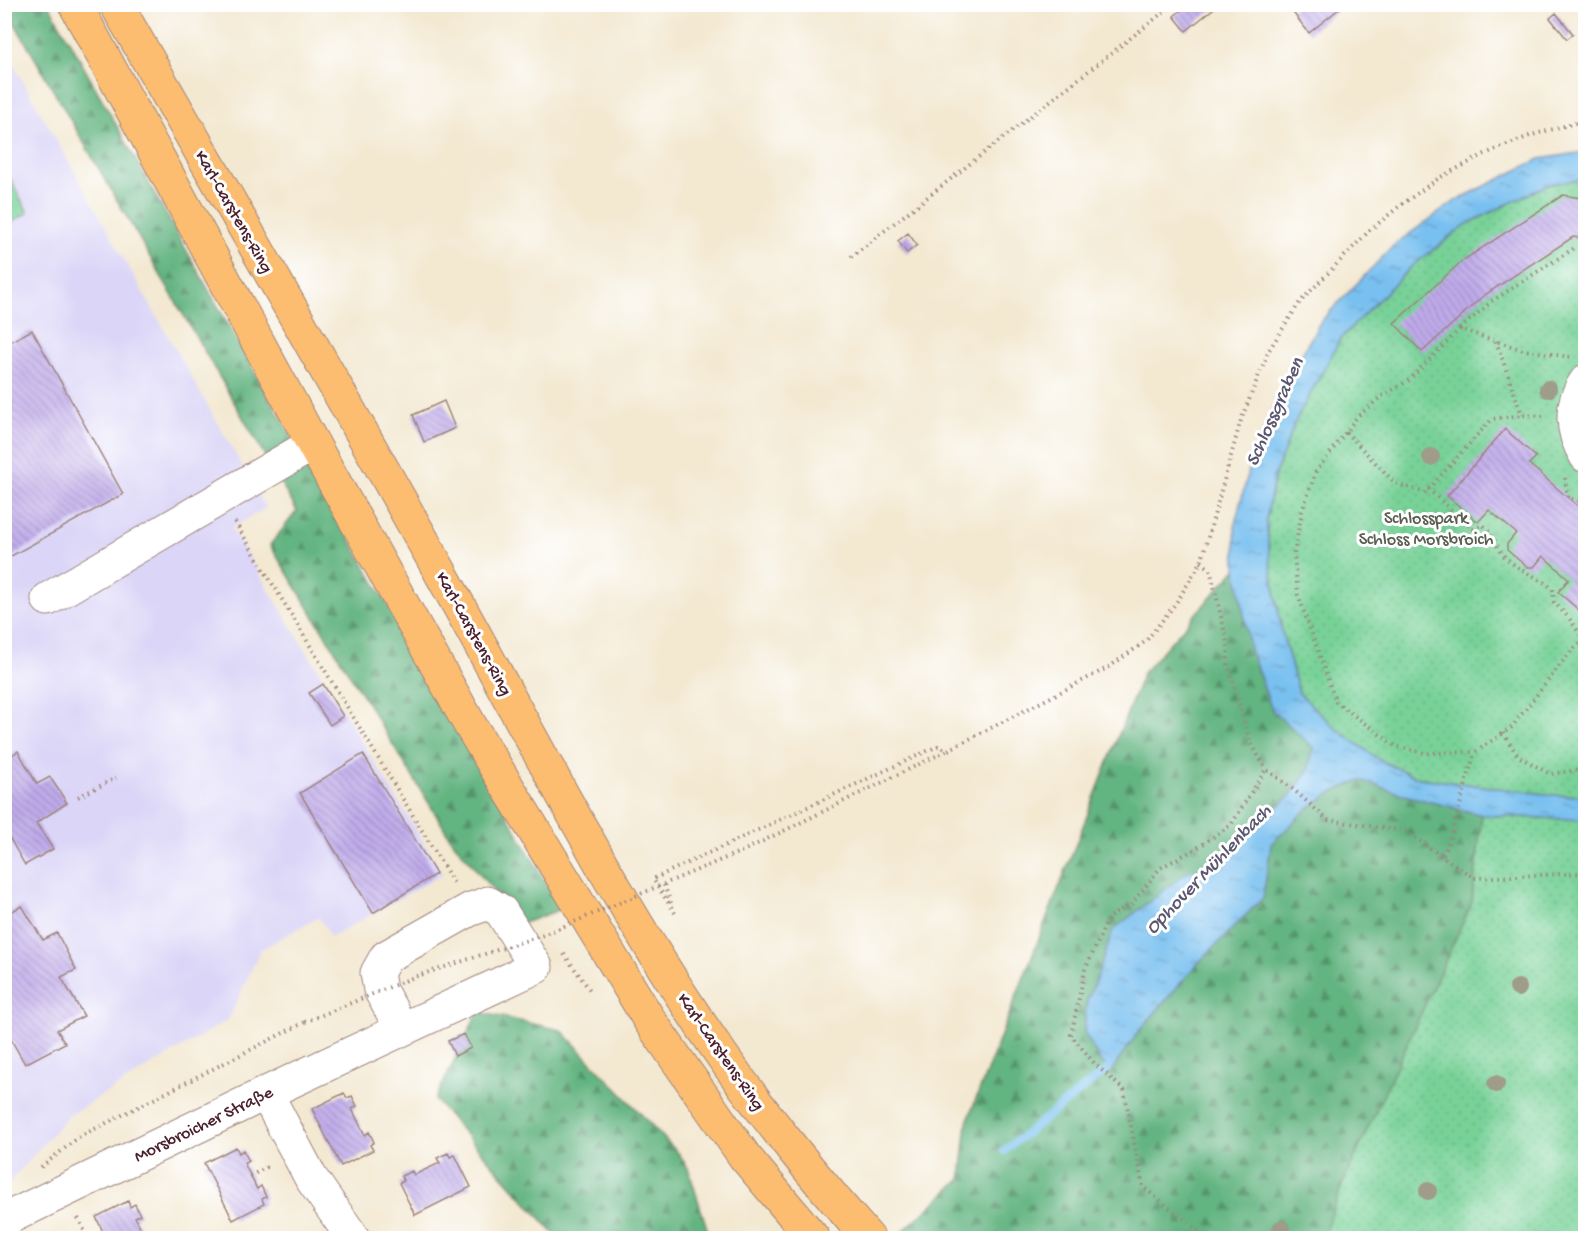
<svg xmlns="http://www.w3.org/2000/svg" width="1590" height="1243" font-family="'Gochi Hand',sans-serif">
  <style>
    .built { fill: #dbd6f7 }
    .forest { fill: url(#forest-firs); stroke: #566a56; stroke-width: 1.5 }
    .park { fill: url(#park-dots); stroke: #617862; stroke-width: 1.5 }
    .pitch { fill: #78d298; stroke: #617862; stroke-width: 1.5 }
    .water { fill: url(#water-ripples); stroke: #61708e; stroke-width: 1.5 }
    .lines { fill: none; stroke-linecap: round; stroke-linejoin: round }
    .stream { stroke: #78c0f0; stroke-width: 8 }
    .building { fill: url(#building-back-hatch) }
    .minor-casing { stroke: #9e847e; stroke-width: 35 }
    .major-casing { stroke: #9e847e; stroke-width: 35 }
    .path { stroke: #9e847e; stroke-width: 4; stroke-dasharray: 1.5 4.5; stroke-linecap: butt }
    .minor { stroke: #fff; stroke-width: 33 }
    .major { stroke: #fcbd6f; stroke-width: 33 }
    .path-bridge { stroke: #9e847e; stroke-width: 4; stroke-dasharray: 1.5 4.5; stroke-linecap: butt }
    .tree { fill: #9f9c8a }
    .labels { text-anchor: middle; stroke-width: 6; stroke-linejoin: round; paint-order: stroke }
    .street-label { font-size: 18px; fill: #4a1f2b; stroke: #fff }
    .park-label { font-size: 18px; fill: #5a5e51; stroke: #fff }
    .water-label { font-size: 20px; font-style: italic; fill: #5a5770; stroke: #fff }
  </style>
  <defs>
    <pattern id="forest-firs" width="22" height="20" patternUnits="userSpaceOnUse" patternTransform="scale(1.5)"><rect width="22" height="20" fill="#62b480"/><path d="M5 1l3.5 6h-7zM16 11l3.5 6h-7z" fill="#539269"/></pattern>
    <pattern id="park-dots" width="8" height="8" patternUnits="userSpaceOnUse" patternTransform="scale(1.5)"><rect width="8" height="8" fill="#78d298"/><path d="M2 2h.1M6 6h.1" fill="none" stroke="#69b483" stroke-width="1.8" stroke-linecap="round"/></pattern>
    <pattern id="water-ripples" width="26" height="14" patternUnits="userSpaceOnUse" patternTransform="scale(1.5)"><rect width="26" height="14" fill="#78c0f0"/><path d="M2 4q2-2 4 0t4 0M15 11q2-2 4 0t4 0" fill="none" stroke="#649bc3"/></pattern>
    <pattern id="building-back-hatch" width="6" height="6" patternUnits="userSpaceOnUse" patternTransform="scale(1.5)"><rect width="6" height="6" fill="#c0aceb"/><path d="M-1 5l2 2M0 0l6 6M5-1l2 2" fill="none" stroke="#9e8bbf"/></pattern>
  </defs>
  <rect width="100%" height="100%" fill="#fff"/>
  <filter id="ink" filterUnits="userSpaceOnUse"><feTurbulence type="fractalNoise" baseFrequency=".0167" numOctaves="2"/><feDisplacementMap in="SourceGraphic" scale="12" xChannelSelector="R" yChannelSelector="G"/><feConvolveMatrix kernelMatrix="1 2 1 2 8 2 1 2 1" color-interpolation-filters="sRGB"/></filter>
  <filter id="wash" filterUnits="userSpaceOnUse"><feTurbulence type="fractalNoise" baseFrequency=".008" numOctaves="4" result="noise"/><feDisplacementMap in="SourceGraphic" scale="24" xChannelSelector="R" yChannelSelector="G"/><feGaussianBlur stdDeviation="1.35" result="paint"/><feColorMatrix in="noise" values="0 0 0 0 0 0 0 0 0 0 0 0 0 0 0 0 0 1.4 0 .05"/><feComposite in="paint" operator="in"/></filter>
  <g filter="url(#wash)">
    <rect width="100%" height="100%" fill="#f3e8d0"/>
    <!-- built -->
    <path class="built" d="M4 48 266 508 231 528 443 874 331 937 319 917 260 950 229 1019 68 1116 5 1187Z"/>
    <!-- forest -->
    <path class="forest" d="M4 5H49L253 369 561 909 521 924 451 839 270 545 297 511Z
      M1236 569 1250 649 1272 709 1314 747 1308 771 1290 796 1208 870 1097 977 1087 1001 1084 1032 1101 1062 1112 1069 1139 1031 1198 963 1263 898 1271 844 1307 809 1329 794 1360 780 1408 796 1482 815 1472 903 1342 1185 1323 1238H895L961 1179 967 1122 1143 673Z
      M478 1012 561 1030 679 1154 688 1168 710 1238H558L435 1100Z"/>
    <!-- park -->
    <path class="park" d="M1585 179V796L1552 795 1419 778 1381 761 1334 727 1299 693 1282 632 1271 568 1266 520 1275 474 1296 420 1341 338 1411 267 1467 224 1549 184Z
      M1482 815 1585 820V1238H1323L1342 1185 1472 903Z"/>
    <!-- pitch -->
    <path class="pitch" d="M5 169 28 213 5 225H4Z"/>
    <!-- water -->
    <path class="water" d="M1585 152V179L1549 184 1467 224 1411 267 1341 338 1296 420 1275 474 1266 520 1271 568 1282 632 1299 693 1334 727 1381 761 1419 778 1552 795 1585 796V820L1482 815 1408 796 1360 780 1329 794 1307 809 1271 844 1263 898 1198 963 1139 1031 1112 1070 1101 1062 1084 1032 1087 1001 1097 977 1113 930 1190 870H1209L1290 796 1308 771 1314 748 1272 710 1250 649 1236 569 1235 523 1249 470 1279 393 1321 321 1395 244 1457 200 1540 159Z"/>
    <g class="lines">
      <!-- stream -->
      <path class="stream" d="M1004 1151 1109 1068 1111 1059"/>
    </g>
    <g id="blocks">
      <!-- building -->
      <path class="building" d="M1189 4H1219L1186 31 1174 16Z
        M1298 4H1345L1309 33 1291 10Z
        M1556 13 1573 34 1567 39 1550 18Z
        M1563 195 1586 199V239L1573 237 1483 296 1422 352 1394 323 1462 261Z
        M908 233 917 245 907 253 898 241Z
        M32 330 123 494 4 560V345Z
        M444 401 455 428 424 442 413 415Z
        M1505 429 1536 457 1529 464 1586 513V616L1558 592 1569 579 1543 556 1534 567H1527L1507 550V544L1516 533 1489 510 1478 522 1447 496Z
        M323 684 343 716 330 725 309 693Z
        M18 751 37 784 50 777 67 803 36 823 53 849 25 865 10 839 4 842V761Z
        M363 754 436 874 373 913 300 793Z
        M4 906 8 913 22 906 43 940 57 933 76 970 61 977 84 1016 57 1030 65 1043 25 1064 4 1027Z
        M464 1034 471 1048 455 1056 448 1041Z
        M344 1093 347 1098 352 1096 357 1106 352 1109 365 1135 369 1132 374 1142 370 1145 373 1150 341 1166 312 1109Z
        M236 1147 239 1153 243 1150 249 1161 244 1163 257 1189 261 1186 266 1197 262 1199 264 1204 233 1220 204 1163Z
        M448 1153 450 1157 455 1155 471 1187 415 1215 399 1183 404 1181 401 1176 412 1171 414 1175 440 1163 437 1158Z
        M128 1201 130 1207 135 1204 140 1215 135 1217 146 1238H106L96 1217Z"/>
    </g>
  </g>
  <g filter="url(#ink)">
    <use href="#blocks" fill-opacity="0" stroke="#9e847e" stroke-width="1.5"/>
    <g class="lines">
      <defs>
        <path id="minor" d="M1586 381C1569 405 1571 432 1586 456
          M48 599 313 444
          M266 1093 311 1178 353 1238
          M4 1220 266 1093 536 967 501 911 488 903 469 910 386 957 377 973 380 990 402 1029"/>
        <path id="major" d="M75 4 313 444 470 725 650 1021 745 1157 813 1238
          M116 4C227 198 340 391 448 586 536 744 618 908 723 1057 768 1121 817 1180 868 1238"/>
      </defs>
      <!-- minor casing -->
      <use href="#minor" class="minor-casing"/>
      <!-- major casing -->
      <use href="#major" class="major-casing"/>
      <!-- path -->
      <path class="path" d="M851 257 1174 4
        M1460 329 1492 301 1576 247 1586 249
        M1496 341 1522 415
        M1570 357 1523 350 1460 329 1408 381 1382 396 1357 417 1316 472 1302 511 1294 554 1298 595 1336 702 1395 746 1424 753 1475 752 1511 728 1571 651 1586 639
        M1346 432 1395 483 1425 493 1492 419 1522 415 1545 416
        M1565 478 1568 498 1586 503
        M1428 489 1473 529 1483 525C1493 534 1496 547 1505 557 1520 572 1538 576 1553 589L1554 602 1569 618 1584 640
        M235 522 455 885
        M1201 562 1210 569 1228 646V665L1250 741 1266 769
        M1503 733 1518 756 1550 774 1586 769
        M78 797 116 778
        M1443 855 1451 836 1475 752
        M664 885 671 903
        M675 913 653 879 938 746 948 750 1109 667 1146 641 1176 603 1201 562 1241 420 1269 350 1300 302 1370 230 1401 205 1439 178 1485 154 1532 135 1586 120
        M564 954 592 993
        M41 1167 79 1137 305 1022
        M250 1176 271 1165
        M78 1218 88 1238
        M1208 1238 1143 1187 1124 1090 1095 1064 1071 1035 1085 970 1109 917 1131 905 1160 868 1197 848 1231 825 1266 769 1294 790 1328 820 1405 831 1474 878 1586 873
        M1571 1238 1586 1229"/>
      <!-- minor -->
      <use href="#minor" class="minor"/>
      <!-- major -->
      <use href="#major" class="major"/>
      <!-- path-bridge -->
      <path class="path-bridge" d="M305 1022 414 977 543 935 747 849 948 750"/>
    </g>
    <!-- trees -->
    <g class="tree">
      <circle cx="1548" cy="389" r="9"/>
      <circle cx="1431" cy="457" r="9"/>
      <circle cx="1518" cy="988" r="9"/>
      <circle cx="1496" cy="1084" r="9"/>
      <circle cx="1428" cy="1191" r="9"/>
      <circle cx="1281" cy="1229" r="9"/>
    </g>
  </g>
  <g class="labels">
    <!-- street labels -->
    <g class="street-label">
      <text transform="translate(235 211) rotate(60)" y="6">Karl-Carstens-Ring</text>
      <text transform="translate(475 633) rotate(61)" y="6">Karl-Carstens-Ring</text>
      <text transform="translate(722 1051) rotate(55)" y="6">Karl-Carstens-Ring</text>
      <text transform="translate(203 1123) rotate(-26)" y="6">Morsbroicher Straße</text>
    </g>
    <!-- park labels -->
    <g class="park-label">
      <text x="1426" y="523">Schlosspark<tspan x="1426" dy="21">Schloss Morsbroich</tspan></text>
    </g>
    <!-- water labels -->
    <g class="water-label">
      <text transform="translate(1273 411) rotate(-66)" y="7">Schlossgraben</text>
      <text transform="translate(1207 868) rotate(-46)" y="7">Ophover Mühlenbach</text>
    </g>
  </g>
  <!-- margin -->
  <rect width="1590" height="1243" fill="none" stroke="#fff" stroke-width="24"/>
</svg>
